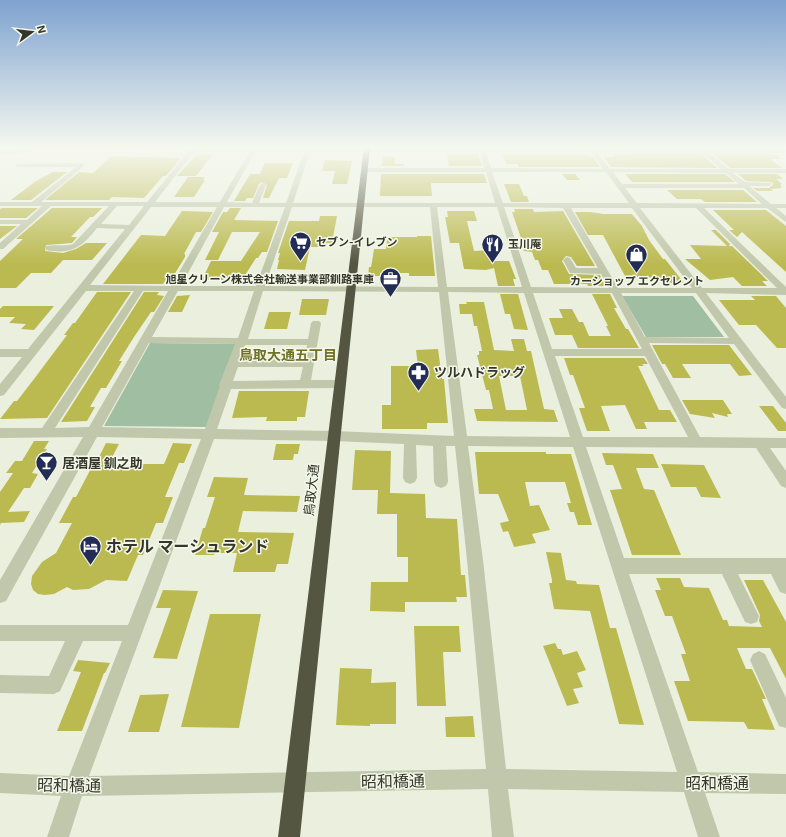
<svg xmlns="http://www.w3.org/2000/svg" width="786" height="837" font-family="'Exo 2','Noto Sans JP',sans-serif">
  <style>
    .green { fill: #9fbea2 }
    .building { fill: #bbba51; fill-rule: evenodd }
    .lines { fill: none; stroke-linecap: round; stroke-linejoin: round }
    .minor { fill: #c1c7ab; fill-rule: evenodd }
    .highway { fill: #555641; fill-rule: evenodd }
    .labels { text-anchor: middle; stroke-width: 3; stroke-linejoin: round; paint-order: stroke }
    .far-poi-label { font-size: 11px; font-weight: bold; fill: #353629; stroke: #f4f8ea; text-anchor: start }
    .poi-label { font-size: 13px; font-weight: bold; fill: #353629; stroke: #f4f8ea; text-anchor: start }
    .street-label { font-size: 13px; fill: #353629; stroke: #f4f8ea }
    .neighbourhood-label { font-size: 14px; font-weight: bold; fill: #727128; stroke: #f4f8ea }
    .near-poi-label { font-size: 16px; font-weight: bold; fill: #353629; stroke: #f4f8ea; text-anchor: start }
    .near-street-label { font-size: 16px; fill: #353629; stroke: #f4f8ea }
  </style>
  <rect width="100%" height="100%" fill="#ebf0de"/>
  <!-- green -->
  <path class="green" d="M622 296H693L724 337H646Z
    M150 343 236 344 206 427 104 426Z"/>
  <!-- building -->
  <path class="building" d="M197 154H213L196 176H177Z
    M447 154H478L482 166H449Z
    M502 154H588L590 157H593L600 167H519L518 164H506Z
    M613 154H701L717 168 611 167 603 157H616Z
    M713 154H775L781 159H770L782 168H730Z
    M111 156 181 158 166 176H163L144 198 112 197 109 200H45L79 172 93 173Z
    M383 156 395 157V164H404V166H382Z
    M325 160 352 161 347 184H332L335 171H322Z
    M265 163H293L287 178H279L269 198H263L267 185 262 182 259 184 253 198H247L245 201H234L250 174H260Z
    M53 172H67L31 200H11L36 181Z
    M381 174H484L487 183H431L432 196H380Z
    M562 174H575L580 180H567Z
    M625 174H725L735 182H632Z
    M738 174H777L783 179H776L782 184H780L782 186H780L782 188 771 189 773 191H757L753 188H769L773 185V183L771 182 746 181Z
    M188 177H205L203 180H205L194 197H174Z
    M504 184H519L524 196H527L529 202H511Z
    M667 190H743L757 202H705L701 199H677Z
    M2 208H38L26 218H0V209Z
    M52 208H102L93 217H90L71 237H77L72 243 46 245 45 251 63 253 76 249 86 243H107L92 260H63L51 273H31L16 288H0V261L23 239H16Z
    M230 208H241L234 220 278 221 267 252H262L258 258H256L242 280H202L211 261H241L260 232H232L218 260H205L219 232H212L223 212H227Z
    M514 209H533L534 212 563 211 595 266H577L571 257 566 256 562 261 569 274 600 275 605 286H588L587 284H554L548 270H542L538 260H535L532 252 524 251 521 241H522L512 212H515Z
    M713 210H766L786 226V272L742 232 737 237 729 230H734Z
    M182 211 213 212 201 232H196L184 254H185V257L174 275H169L163 284H103L141 235 165 236Z
    M447 211H474L477 221H467L474 251 491 250 494 261H509L516 279H513L515 286H498L494 268 486 270 464 269 459 243H450L445 217H448Z
    M575 212H590L604 214H632L642 226 649 240 663 259H665L684 283H666L662 278 625 276 603 235H588Z
    M320 216H337L332 243H327L326 247H310L305 270 277 269 279 260H278L280 253H278L289 221H319Z
    M0 226H17L0 239Z
    M711 230H716L730 244 729 246H732L768 281H762L767 286H742L733 277 710 280 685 259H701L690 245 727 246Z
    M417 236H431L435 276H409V273H380V276H368L369 267H371L372 262 374 249H386L387 239H388V237H417Z
    M97 292H131L47 418 0 419 14 401H17L34 379 67 335H64L73 323H75Z
    M144 292H159L157 295 164 296 154 312H151L134 337 119 361H122L106 388H101L90 407H95L87 421 61 422Z
    M500 294H518L528 330 514 329 510 314H505Z
    M592 294H610L617 308H614L626 329H628L639 348H578L572 335H555L549 318H563L559 309H572L579 322H583L589 336H611L606 326H608Z
    M190 295 182 312H168L177 296Z
    M751 296H776L786 308V348H777L756 325H739L719 300H755Z
    M302 299H329L326 315H299Z
    M466 302H484L494 350 514 351 511 339H524L527 351H531L544 409 554 410 558 422 477 421 474 409H493L489 390H486L477 355H479V351H482L477 326H474L472 314H460L459 304H467ZM499 376H520L527 410H506Z
    M3 306H54L34 330 21 329 26 324 9 323 15 317H0V309Z
    M269 312H291L287 329H264Z
    M652 345H729L752 375 739 376 730 364H682L691 378H673L665 364H662Z
    M438 349 442 379H444L448 423H427V429H382V405H391V366H418L416 350Z
    M564 358H644L648 364H642L644 366H638L659 410H670L677 422H644L647 429H636L625 405 601 406 610 431H587L579 408H585L573 375H570Z
    M239 391H309L305 417H297V421H266L267 417 232 418Z
    M682 400H723L732 414H727L728 417 712 413 715 418 690 414Z
    M759 406H773L786 423V431H778Z
    M34 441H49L44 449H47L32 473 38 474 30 488H24L8 512 30 511 24 522 1 523 0 525V492L13 473H6L15 461H22Z
    M106 443 119 444 106 469H136L138 464H164L173 443 192 444 184 463H179L165 497H173L163 523H156L143 555H138L127 581 106 580 89 589 73 590 67 587 54 594 45 595 38 594 33 590 31 584 32 576 42 562 56 553 72 523H59L73 497H76L97 457H99Z
    M276 444H300L298 454H294L293 460H273Z
    M355 450 391 451 390 493 425 494 426 518 457 519 461 575H465L467 597H456L457 602H405V612L370 611 371 582H408V557H397V514H377L378 490H352Z
    M475 452H546V454H571L592 525H578L574 512H570L567 503H571L565 482H525L530 506 539 505 550 530 532 534 536 543 514 547 508 531 503 532 500 523 509 521 498 494H479Z
    M602 453 653 454 659 468H636L644 489 654 490 681 555H632L610 490 622 489 613 465H606Z
    M661 464 704 465 721 498 701 497 696 487H671Z
    M214 477 248 478 244 495 300 496 297 512 243 511 238 532 294 533 288 564H277L275 572H233L237 553H215L214 555H195L203 528H205L215 497H207Z
    M546 552 561 553 566 580 576 581 577 584 599 585 610 628H616L644 725 619 724 590 611 554 609 549 583H552V580Z
    M656 578H680L684 587 709 588 723 620H727L729 626 762 627 759 621 760 615 744 580H763L786 622V679L770 648H737L746 669H752L766 699H762L775 730 748 729 744 722 688 721 674 681H690L681 654H686L672 616H665L655 590H661Z
    M163 590 198 591 177 659 153 658 171 608H156Z
    M210 614H261L239 728 181 727Z
    M414 626H459L461 652H443L446 706H417Z
    M555 643 558 649H561L563 655 577 651 586 670 577 673 583 687 573 689 579 703 567 706 543 646Z
    M78 660 110 663 105 673H104L82 731H57L81 672 73 671Z
    M340 668 372 669 371 683 396 682V724H370V726L336 725Z
    M169 694 159 732H128L140 695Z
    M473 716 475 737H446L445 717Z"/>
  <g class="lines">
    <!-- minor -->
    <path class="minor" d="M34 147H42L30 152 0 155V151Z
      M192 147 588 149 587 147H593L594 149H698L701 147 705 149H786V153H709L729 169H786V173H733L745 182 771 183 772 184 769 186H749L771 204H786V208H776L786 216V222L767 208H704L786 287V295L706 293 786 397V409L782 408 734 344 649 343 700 437 786 438V448H770L786 471V488L781 486 756 448 586 447 624 558H786V594L780 592 771 574H738L759 616 757 622 751 624 745 622 722 574H629L698 772 786 774V794L705 793 720 837H698L684 792 508 789 514 837H492L488 789 82 796 69 837H47L61 796 0 793V773L69 776 122 641H83L60 691 54 694 0 693V675L49 676 65 641H0V625H128L201 439 97 437 6 601 0 603V580L83 437 0 438V428H42L134 291H86L4 395 0 396V384L22 357H0V349H28L125 229 97 228C82 247 72 255 46 250V246C55 244 64 247 73 244L109 206H51L3 249H0V243L21 224H0V220H27L42 206H0V202H32L76 167H18L16 166V164L82 163 84 164V166L41 202H147ZM194 152H249L220 202H155ZM255 152H304L286 203H259L266 185 263 183 260 185 252 203 227 202ZM310 152H480L484 168H364L361 170 364 172H486L495 203H293ZM486 152H591L603 169 491 168ZM597 152 702 153 721 169H610ZM492 172H606L629 203H503ZM613 172 726 173 739 184H622ZM625 188H744L762 204 637 203ZM117 206H144L129 225 101 224ZM151 207H217L171 286 90 285ZM224 207H285L256 286H181ZM292 207H430L438 287 265 286ZM437 207H497L522 287H447ZM504 207 563 208 598 268H576L570 258 567 257 563 260 570 273 601 274 609 288 531 287ZM571 208H632L692 288H618ZM640 208H696L777 288H702ZM143 291H168L89 427 55 428ZM178 291H254L238 338 152 337ZM263 291 439 292 454 436 334 431 217 429 231 389 340 388 344 387 346 384 344 381 340 380H311L321 323 319 321H313L311 323 308 339H248ZM448 292 524 293 570 437 467 436ZM533 293H612L642 349H552ZM621 293H696L729 338 645 337ZM149 343 235 344 219 385 220 386 205 429 102 427ZM245 345H307L304 359H241ZM555 356H645L688 437H583ZM238 367H303L300 380 233 381ZM214 439 334 441 404 444 403 478 405 482 410 484 415 482 417 478 416 445 433 446 434 482 436 486 441 488 446 486 448 482 446 446H455L467 560 486 769 89 776ZM468 446 573 447 677 772 506 769 483 560Z
      M759 651 765 654 786 698V728L779 726 750 660 753 654Z"/>
    <!-- highway -->
    <path class="highway" d="M364 147H370L300 837H278Z"/>
  </g>
  <!-- sky -->
  <linearGradient id="sky" x2="0" y2="1"><stop stop-color="#7ea2d0"/><stop offset="0.56" stop-color="#f6f8f0"/><stop offset="1" stop-color="#f6f8f0" stop-opacity="0"/></linearGradient>
  <rect width="786" height="264" fill="url(#sky)"/>
  <!-- icons -->
  <defs>
    <symbol id="supermarket-pin" viewBox="-11 -11 22 30"><path d="M0 17L-7.5 6A9.5 9.5 0 1 1 7.5 6Z" fill="#232c54" stroke="#f4f8ea"/><path d="M-6-5.5h2.5l.6 2H6L4.5 2H-2.5L-4.4-4H-6ZM-1.5 3.2a1.3 1.3 0 1 0 .1 0ZM3 3.2a1.3 1.3 0 1 0 .1 0Z" fill="#fff"/></symbol>
    <symbol id="restaurant-pin" viewBox="-11 -11 22 30"><path d="M0 17L-7.5 6A9.5 9.5 0 1 1 7.5 6Z" fill="#232c54" stroke="#f4f8ea"/><path d="M-5-6h1v4h1v-4h1v4h1v-4h1v5L-1.5 .5V6h-2V.5L-5-1ZM5-6V6H3V1.5H1.5Q1.5-4 5-6Z" fill="#fff"/></symbol>
    <symbol id="shop-pin" viewBox="-11 -11 22 30"><path d="M0 17L-7.5 6A9.5 9.5 0 1 1 7.5 6Z" fill="#232c54" stroke="#f4f8ea"/><path d="M-5-2.5h2.3a2.7 3.5 0 0 1 5.4 0H5L5.5 6h-11ZM-1.5-2.5h3a1.5 2.3 0 0 0-3 0Z" fill="#fff"/></symbol>
    <symbol id="office-pin" viewBox="-11 -11 22 30"><path d="M0 17L-7.5 6A9.5 9.5 0 1 1 7.5 6Z" fill="#232c54" stroke="#f4f8ea"/><path d="M-6-3h4V-5.5h4V-3h4V5H-6ZM-1-4.5V-3h2v-1.5ZM-6 0V1H6V0Z" fill="#fff"/></symbol>
    <symbol id="pharmacy-pin" viewBox="-11 -11 22 30"><path d="M0 17L-7.5 6A9.5 9.5 0 1 1 7.5 6Z" fill="#232c54" stroke="#f4f8ea"/><path d="M-2-6h4v4h4v4h-4v4h-4v-4h-4v-4h4Z" fill="#fff"/></symbol>
    <symbol id="bar-pin" viewBox="-11 -11 22 30"><path d="M0 17L-7.5 6A9.5 9.5 0 1 1 7.5 6Z" fill="#232c54" stroke="#f4f8ea"/><path d="M-6-5H6L.8 .8V4.5H3.5V6h-7V4.5H-.8V.8Z" fill="#fff"/></symbol>
    <symbol id="hotel-pin" viewBox="-11 -11 22 30"><path d="M0 17L-7.5 6A9.5 9.5 0 1 1 7.5 6Z" fill="#232c54" stroke="#f4f8ea"/><path d="M-6-4.5h1.5V1H6V5H4.5V3h-9V5H-6ZM-4 0a1.8 1.8 0 1 1 3.6 0ZM.5 0V-2.5h3Q6-2.5 6 0Z" fill="#fff"/></symbol>
  </defs>
  <g fill-rule="evenodd">
    <use href="#supermarket-pin" x="288" y="230" width="25" height="34"/>
    <use href="#restaurant-pin" x="480" y="232" width="25" height="34"/>
    <use href="#shop-pin" x="624" y="242" width="25" height="34"/>
    <use href="#office-pin" x="378" y="266" width="25" height="34"/>
    <use href="#pharmacy-pin" x="406" y="360" width="25" height="34"/>
    <use href="#bar-pin" x="34" y="450" width="25" height="34"/>
    <use href="#hotel-pin" x="78" y="534" width="25" height="34"/>
  </g>
  <g class="labels">
    <!-- far-poi labels -->
    <g class="far-poi-label">
      <text x="316" y="246">セブン-イレブン</text>
      <text x="508" y="248">玉川庵</text>
      <text x="374" y="283" text-anchor="end">旭星クリーン株式会社輸送事業部釧路車庫</text>
      <text x="637" y="285" text-anchor="middle">カーショップ エクセレント</text>
    </g>
    <!-- poi labels -->
    <g class="poi-label">
      <text x="434" y="377">ツルハドラッグ</text>
      <text x="62" y="468">居酒屋 釧之助</text>
    </g>
    <!-- street labels -->
    <g class="street-label">
      <text transform="translate(311 490) rotate(-84)" y="5">鳥取大通</text>
    </g>
    <!-- neighbourhood labels -->
    <g class="neighbourhood-label">
      <text x="288" y="360">鳥取大通五丁目</text>
    </g>
    <!-- near-poi labels -->
    <g class="near-poi-label">
      <text x="106" y="552">ホテル マーシュランド</text>
    </g>
    <!-- near-street labels -->
    <g class="near-street-label">
      <text transform="translate(393 781) rotate(-1)" y="6">昭和橋通</text>
      <text x="717" y="789">昭和橋通</text>
      <text transform="translate(69 785) rotate(1)" y="6">昭和橋通</text>
    </g>
  </g>
  <!-- north arrow -->
  <g transform="translate(32 32) rotate(75)" stroke="#f4f8ea" stroke-width="3" paint-order="stroke">
  <path d="M0-3L7 15L0 10L-7 15Z" fill="#353629"/>
  <text y="-6" font-size="11" font-weight="bold" text-anchor="middle" fill="#353629">N</text>
  </g>
</svg>
